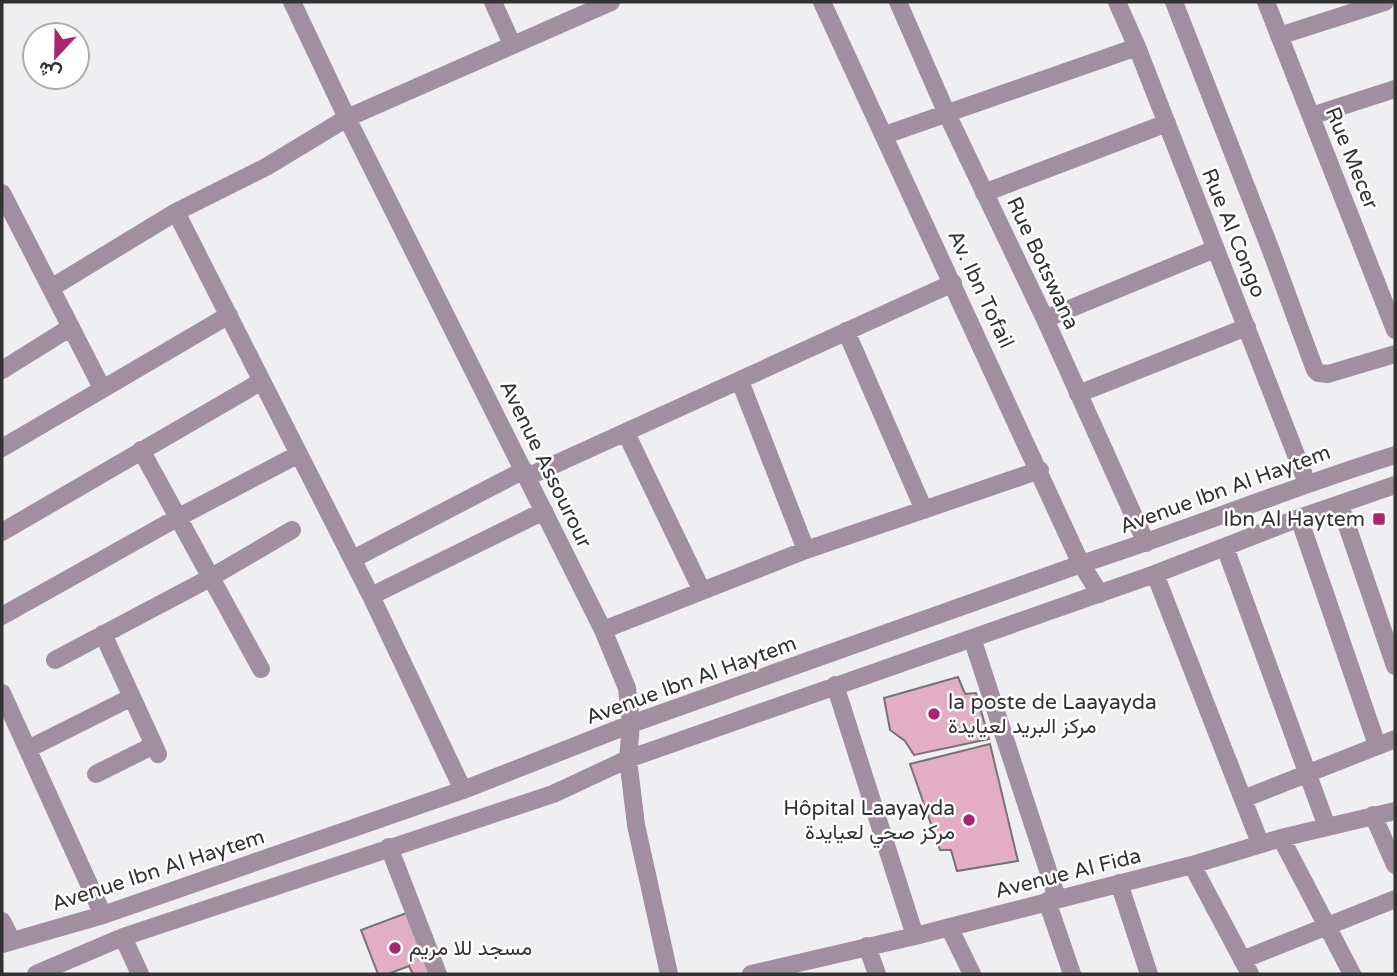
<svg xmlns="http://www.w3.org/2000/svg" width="1397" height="976" font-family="'Varela Round',Vazirmatn,sans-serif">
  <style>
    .building { fill: #e3adc3; stroke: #767374; stroke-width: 2 }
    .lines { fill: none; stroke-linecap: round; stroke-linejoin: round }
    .minor { stroke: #a18f9f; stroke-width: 18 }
    .poi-dot { fill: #a92570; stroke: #fff; stroke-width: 2.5 }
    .labels { text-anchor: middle; stroke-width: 5; stroke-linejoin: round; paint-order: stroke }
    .street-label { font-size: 21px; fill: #323233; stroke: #fff }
    .poi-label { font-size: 21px; fill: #323233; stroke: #fff; text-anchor: end }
  </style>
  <rect width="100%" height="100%" fill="#efeff2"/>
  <!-- building -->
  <path class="building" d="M958 677 965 694 976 693 989 739 914 755 905 741 890 730 884 698Z
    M990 744 1018 861 957 871 951 850H940L910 764Z
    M409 912 433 974H413L409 966 388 974H378L361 930Z"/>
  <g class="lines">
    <!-- minor -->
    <path class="minor" d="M292 2 347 118 603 630 627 688 631 724 628 759 636 825 669 974
      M493 2 512 44
      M822 2 1081 564 1100 594
      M898 2 947 114 1045 319 1146 543
      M1117 2 1137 47 1307 483
      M1174 2 1270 248 1315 370 1318 373 1328 374 1395 354
      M1266 2 1395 330
      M1279 36 1385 2
      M1311 116 1395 89
      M885 135 1137 47
      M2 193 102 388
      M984 193 1167 123
      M176 212 371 596 463 790
      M51 288 176 212 266 167 347 118 611 2
      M1045 319 1215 249
      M846 331 924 510
      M2 370 71 327
      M740 381 806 550
      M1078 394 1247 327
      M626 433 702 591
      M2 448 229 315
      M141 450 261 669
      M527 477 953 283
      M1340 505 1395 666
      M1299 518 1377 745
      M2 532 262 381
      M1225 547 1327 827
      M353 559 524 470
      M1155 574 1260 843
      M371 596 544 511
      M2 616 177 518 299 454
      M603 630 806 550 1040 470
      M103 634 158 754
      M972 638 1057 898
      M55 660 210 578 292 530
      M835 685 915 936
      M2 693 103 915
      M28 749 132 697
      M96 774 154 745
      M1243 799 1395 739
      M1373 815 1395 865
      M1281 838 1352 974
      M389 847 438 974
      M1192 865 1250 974
      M1119 883 1149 974
      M1047 901 1072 974
      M2 921 12 941
      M949 927 972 974
      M123 937 140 974
      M2 944 103 915 463 790 631 724 1081 564C1187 530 1289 488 1395 455
      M867 946 877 974
      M1242 960 1395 899
      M36 974 123 937 553 794 628 759 1155 574 1299 518 1395 485
      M751 974 915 936 1192 865 1281 838 1395 811"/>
  </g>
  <!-- markers -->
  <g class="poi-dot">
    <rect x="1372" y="512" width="14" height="14" rx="3.5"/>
    <circle cx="934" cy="714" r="7"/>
    <circle cx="969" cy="820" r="7"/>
    <circle cx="395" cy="948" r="7"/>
  </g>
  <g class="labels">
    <!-- street labels -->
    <g class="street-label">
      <text transform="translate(1352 158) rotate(68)" y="7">Rue Mecer</text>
      <text transform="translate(1234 233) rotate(68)" y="7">Rue Al Congo</text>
      <text transform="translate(1043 263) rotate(65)" y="7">Rue Botswana</text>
      <text transform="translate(981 289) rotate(65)" y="7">Av. Ibn Tofail</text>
      <text transform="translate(546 464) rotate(64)" y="7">Avenue Assourour</text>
      <text transform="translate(1225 489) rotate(-20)" y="7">Avenue Ibn Al Haytem</text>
      <text transform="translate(691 680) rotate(-20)" y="7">Avenue Ibn Al Haytem</text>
      <text transform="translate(158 870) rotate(-18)" y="7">Avenue Ibn Al Haytem</text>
      <text transform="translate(1068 873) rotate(-14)" y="7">Avenue Al Fida</text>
    </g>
    <!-- poi labels -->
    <g class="poi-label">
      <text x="1365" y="526">Ibn Al Haytem</text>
      <text x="948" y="709" text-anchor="start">la poste de Laayayda<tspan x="948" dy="24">مركز البريد لعيايدة</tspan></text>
      <text x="955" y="815">Hôpital Laayayda<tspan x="955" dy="24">مركز صحي لعيايدة</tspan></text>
      <text x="409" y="955" text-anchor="start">مسجد للا مريم</text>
    </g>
  </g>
  <!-- border -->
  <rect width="1397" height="976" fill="none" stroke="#323233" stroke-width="7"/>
  <!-- north arrow -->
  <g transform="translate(56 56) rotate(202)"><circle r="33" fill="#ffffff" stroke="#adadad" stroke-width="2"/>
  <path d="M0-5L12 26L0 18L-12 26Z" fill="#a92570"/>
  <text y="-10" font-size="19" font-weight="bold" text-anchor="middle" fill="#323233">ش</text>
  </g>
</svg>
